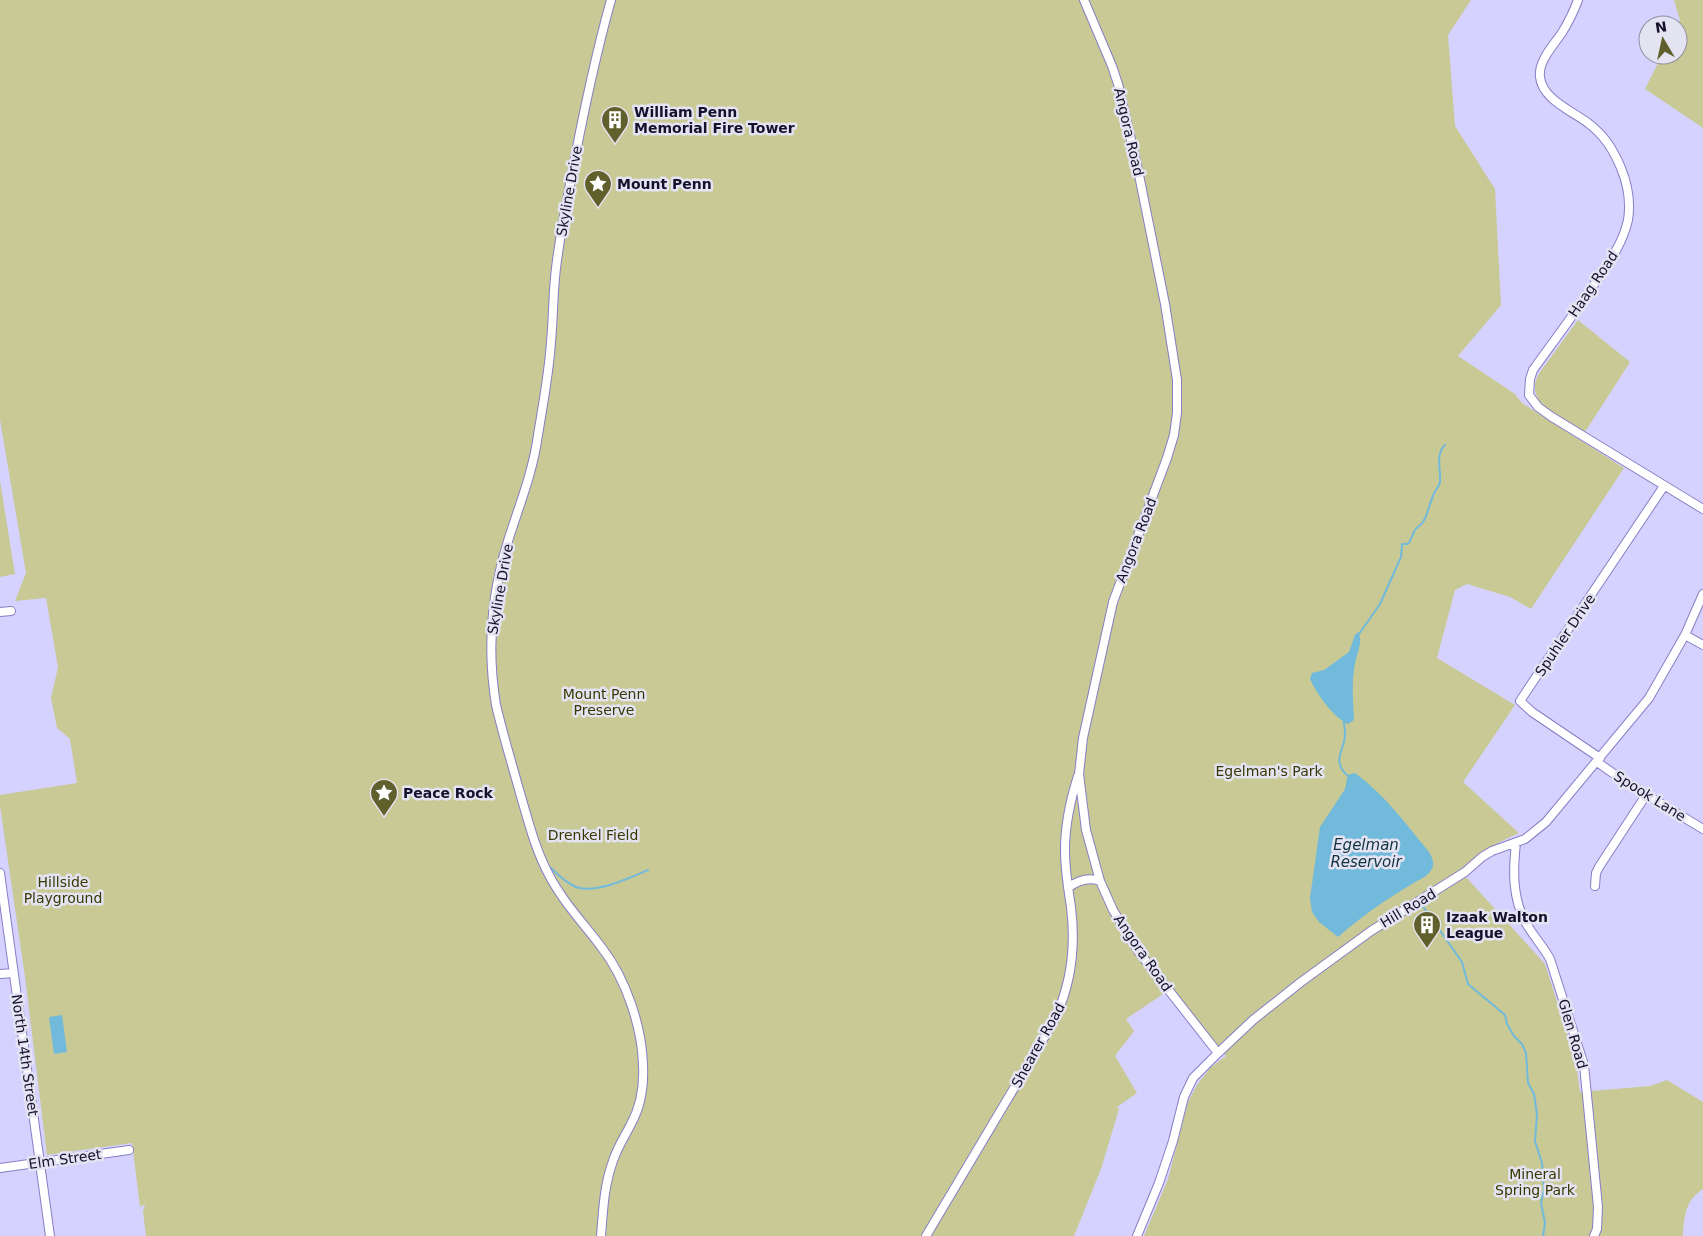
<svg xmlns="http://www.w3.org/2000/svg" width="1703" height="1236" font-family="'DejaVu Sans',sans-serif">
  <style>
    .green { fill: #c8c994 }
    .water { fill: #72badb }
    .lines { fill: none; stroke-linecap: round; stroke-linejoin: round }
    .stream { stroke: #72badb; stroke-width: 2 }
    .minor-casing { stroke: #887ec5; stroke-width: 10 }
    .minor { stroke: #fff; stroke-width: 8 }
    .labels { text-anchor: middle; stroke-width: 5; stroke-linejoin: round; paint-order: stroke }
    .poi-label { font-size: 14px; font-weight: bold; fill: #15102b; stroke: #e4e3f2; text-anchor: start }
    .street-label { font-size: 14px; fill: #15102b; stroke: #e4e3f2 }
    .park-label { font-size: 14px; fill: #383802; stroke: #e4e3f2 }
    .water-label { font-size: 15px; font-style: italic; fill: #113341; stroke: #e4e3f2 }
  </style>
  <rect width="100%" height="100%" fill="#d6d2ff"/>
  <!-- green -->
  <path class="green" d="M0 0H1471L1448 35 1455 126 1495 189 1501 305 1458 356 1515 394 1522 403 1624 468 1531 609 1510 597 1467 584 1455 590 1437 658 1515 705 1463 782 1519 833C1496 843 1481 852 1462 868L1466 877 1545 964 1576 1061 1580 1092 1650 1086 1667 1080 1703 1102V1189C1685 1201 1684 1216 1683 1236H1144L1168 1179 1188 1102 1197 1085 1210 1068 1226 1056 1172 988 1126 1019 1134 1031 1115 1056 1137 1093 1117 1107 1119 1109 1101 1169 1074 1236H146L143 1212 145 1204 140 1207 132 1143 47 1155 25 977 0 806V795L77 783 70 739 57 728 51 698 58 667 46 598 15 601 26 573 0 420Z
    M1674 0H1703V128L1645 89 1662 55H1678L1677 25 1680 20Z
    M1578 320 1630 362 1585 432C1563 419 1520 403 1540 372Z
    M0 481 15 574 0 577Z"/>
  <!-- water -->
  <path class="water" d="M1358 632C1363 640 1358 651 1356 659 1351 680 1353 699 1354 720L1348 724C1334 718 1316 693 1310 679L1312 673 1324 670 1349 652 1355 635Z
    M1355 773C1385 795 1406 824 1429 852 1435 862 1435 868 1426 876 1394 894 1365 913 1338 937L1319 922 1312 912 1310 898 1320 827 1345 789 1348 775Z
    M62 1015 67 1052 54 1054 49 1017Z"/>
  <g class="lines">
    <!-- stream -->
    <path class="stream" d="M1359 634 1380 604 1401 557 1402 544H1408C1412 539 1412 535 1415 530 1417 527 1421 525 1423 522 1428 514 1429 505 1433 496 1434 491 1439 488 1440 482 1441 471 1435 454 1445 445
      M1344 721C1344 726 1345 728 1345 733 1346 750 1329 760 1349 777
      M551 868C558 875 566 883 576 887 595 894 630 878 648 870
      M1422 905 1462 962 1468 984 1505 1015 1507 1024 1514 1036 1522 1044 1526 1053 1528 1083 1534 1094 1537 1114 1535 1141 1542 1163 1544 1189 1541 1203 1545 1223 1543 1236"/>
    <defs>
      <path id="minor" d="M1084 0 1112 66 1118 84 1138 170 1165 304 1177 380V413L1174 435 1167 458 1113 602 1083 738 1079 774 1086 830 1100 881 1113 910 1138 951 1218 1053
        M1578 0C1574 11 1569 21 1563 31 1555 44 1538 60 1540 77 1542 99 1572 111 1588 123 1604 135 1613 149 1621 168 1628 185 1631 201 1628 220 1622 248 1602 272 1586 296 1569 321 1551 345 1533 370L1530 379 1529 395 1538 407 1552 417 1703 509
        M0 612 11 611
        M1685 635 1703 645
        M1600 758 1532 712 1520 701 1664 486
        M1597 762 1624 781 1703 829
        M1516 843C1513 870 1512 898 1526 923 1533 936 1543 946 1550 959L1584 1065 1598 1207 1597 1229 1594 1236
        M0 873 50 1236
        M1595 886 1596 873 1599 867 1646 795
        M1068 888C1078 880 1088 877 1100 881
        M0 974 13 973
        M0 1168 129 1150
        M601 1236C603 1211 604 1185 613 1161 617 1148 625 1136 631 1124 641 1106 644 1085 643 1065 642 1027 626 979 602 948 584 924 563 902 549 875 535 849 528 820 520 793 512 764 503 735 496 705 487 650 491 595 508 541 519 506 533 472 538 435 543 404 549 373 551 342 553 321 553 299 555 278 558 243 566 208 572 173 583 115 595 57 611 0
        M926 1236 1051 1026C1071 989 1076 948 1071 907 1068 888 1065 870 1065 850 1065 824 1070 801 1078 776
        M1137 1236 1159 1183 1173 1141 1184 1097 1193 1078 1218 1053 1253 1020 1301 982 1371 931 1465 872 1482 857 1492 851 1525 839 1546 822 1649 698 1685 635 1703 594"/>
    </defs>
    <!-- minor casing -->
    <use href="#minor" class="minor-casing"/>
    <!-- minor -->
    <use href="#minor" class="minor"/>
  </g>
  <!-- icons -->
  <defs>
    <symbol id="building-pin" viewBox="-11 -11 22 30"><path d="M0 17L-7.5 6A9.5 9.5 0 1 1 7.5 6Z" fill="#60602d" stroke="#e4e3f2"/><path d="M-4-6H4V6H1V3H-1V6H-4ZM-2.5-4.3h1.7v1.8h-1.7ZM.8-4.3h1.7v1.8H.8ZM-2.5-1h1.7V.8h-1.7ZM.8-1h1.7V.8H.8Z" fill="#fff"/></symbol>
    <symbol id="sight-pin" viewBox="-11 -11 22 30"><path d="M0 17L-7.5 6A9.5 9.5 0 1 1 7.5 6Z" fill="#60602d" stroke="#e4e3f2"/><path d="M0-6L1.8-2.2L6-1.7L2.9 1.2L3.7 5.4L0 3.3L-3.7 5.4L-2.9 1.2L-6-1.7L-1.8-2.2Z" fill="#fff"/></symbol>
  </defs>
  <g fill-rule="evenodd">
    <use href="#building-pin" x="599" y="104" width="32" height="43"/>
    <use href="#sight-pin" x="582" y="168" width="32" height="43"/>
    <use href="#sight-pin" x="368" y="777" width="32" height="43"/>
    <use href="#building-pin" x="1411" y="909" width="32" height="43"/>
  </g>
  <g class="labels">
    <!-- poi labels -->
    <g class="poi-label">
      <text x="634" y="117">William Penn<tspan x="634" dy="16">Memorial Fire Tower</tspan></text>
      <text x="617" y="189">Mount Penn</text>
      <text x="403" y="798">Peace Rock</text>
      <text x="1446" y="922">Izaak Walton<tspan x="1446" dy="16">League</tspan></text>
    </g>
    <!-- street labels -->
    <g class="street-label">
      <text transform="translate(1129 132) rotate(77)" y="5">Angora Road</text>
      <text transform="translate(569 191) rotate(-80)" y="5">Skyline Drive</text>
      <text transform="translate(1593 284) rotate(-56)" y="5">Haag Road</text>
      <text transform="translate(1136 540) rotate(-69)" y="5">Angora Road</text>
      <text transform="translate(500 589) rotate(-80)" y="5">Skyline Drive</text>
      <text transform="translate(1565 635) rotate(-56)" y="5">Spuhler Drive</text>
      <text transform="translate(1650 796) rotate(32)" y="5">Spook Lane</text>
      <text transform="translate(1408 908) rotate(-31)" y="5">Hill Road</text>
      <text transform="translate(1143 953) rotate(55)" y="5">Angora Road</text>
      <text transform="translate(1573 1034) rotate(74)" y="5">Glen Road</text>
      <text transform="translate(1038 1045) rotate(-61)" y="5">Shearer Road</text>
      <text transform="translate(25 1055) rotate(82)" y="5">North 14th Street</text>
      <text transform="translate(65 1159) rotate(-8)" y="5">Elm Street</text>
    </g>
    <!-- park labels -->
    <g class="park-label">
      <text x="604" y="699">Mount Penn<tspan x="604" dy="16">Preserve</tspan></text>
      <text x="1269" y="776">Egelman's Park</text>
      <text x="593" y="840">Drenkel Field</text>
      <text x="63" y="887">Hillside<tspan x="63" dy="16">Playground</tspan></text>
      <text x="1535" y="1179">Mineral<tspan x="1535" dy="16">Spring Park</tspan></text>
    </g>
    <!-- water labels -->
    <g class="water-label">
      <text x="1366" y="850">Egelman<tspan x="1366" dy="17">Reservoir</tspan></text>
    </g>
  </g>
  <!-- north arrow -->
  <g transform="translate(1663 40) rotate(351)"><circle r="24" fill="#e4e3f2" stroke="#918fa2"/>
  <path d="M0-4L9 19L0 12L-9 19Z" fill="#60602d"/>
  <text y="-8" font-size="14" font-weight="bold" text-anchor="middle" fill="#15102b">N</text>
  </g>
</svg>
